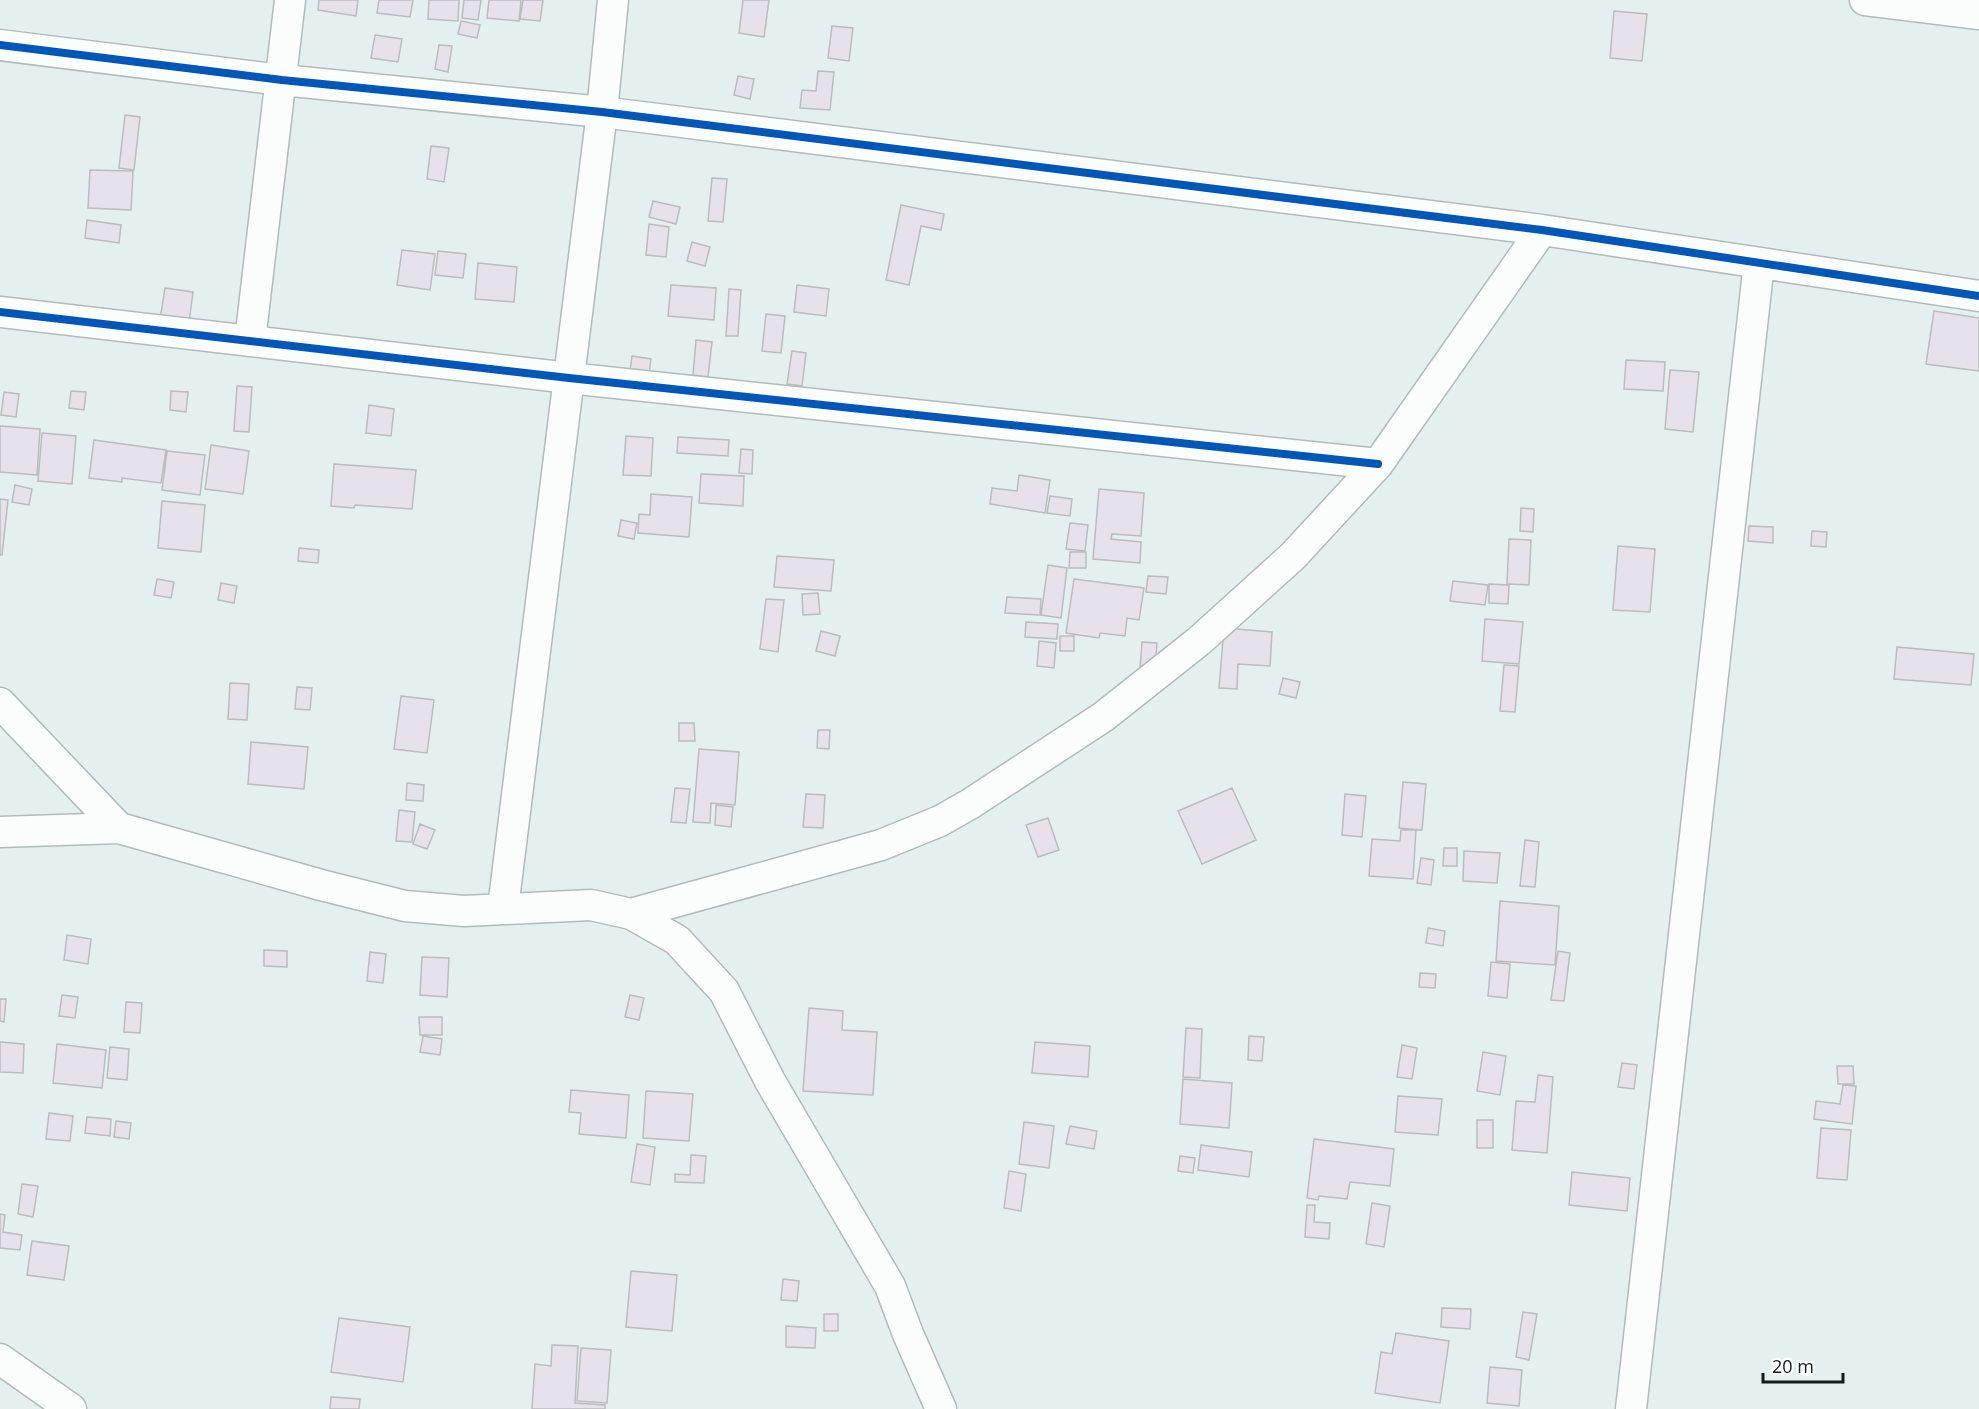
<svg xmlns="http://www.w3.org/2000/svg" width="1979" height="1409" font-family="'Open Sans',sans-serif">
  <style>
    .building { fill: #e7e1ec; stroke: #babcbe; stroke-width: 1.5 }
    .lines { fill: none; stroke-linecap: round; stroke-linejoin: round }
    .street-casing { stroke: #b2bbbb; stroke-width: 33 }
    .street { stroke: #fbfdfd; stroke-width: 30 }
    .cycleway-casing { stroke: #fff; stroke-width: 11 }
    .cycleway { stroke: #0057b8; stroke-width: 8 }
  </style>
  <rect width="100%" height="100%" fill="#e4f0f0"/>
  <!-- building -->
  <path class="building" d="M319 0H358L356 16 318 10Z
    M379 0H413L410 17 377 13Z
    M429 0H459L458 21 428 19Z
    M464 0H481L478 20 462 18Z
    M489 0H521L519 21 487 18Z
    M523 0H543L540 21 520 19Z
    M743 0H769L764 37 739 33Z
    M1614 11 1647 14 1642 61 1610 58Z
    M461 21 480 25 477 38 458 34Z
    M832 26 853 28 849 61 828 58Z
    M375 35 402 39 398 62 371 58Z
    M439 45 452 46 448 72 435 69Z
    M818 71 834 72 830 110 800 108 802 90 816 91Z
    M738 76 754 79 750 99 734 95Z
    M125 115 140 117 134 170 119 168Z
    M431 146 449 148 444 182 427 179Z
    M90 170 133 171 131 210 88 208Z
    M712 178 727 179 723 222 708 221Z
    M653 201 680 207 676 224 649 217Z
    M901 205 944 214 941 230 921 226 909 285 886 280Z
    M87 220 121 225 119 243 85 238Z
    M649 224 669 227 666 257 646 255Z
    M692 242 710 247 705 266 687 261Z
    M402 250 435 254 430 290 397 285Z
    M438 251 466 254 463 278 435 275Z
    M478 263 517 267 514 302 475 299Z
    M671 285 716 288 714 320 668 316Z
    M797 285 829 289 826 316 794 312Z
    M165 288 193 292 188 330 159 326Z
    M729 289 741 290 738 336H726Z
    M1934 311 1979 318V371L1926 364Z
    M766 314 785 316 781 353 762 351Z
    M696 340 712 342 708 377 693 375Z
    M792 351 806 353 802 386 787 384Z
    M632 356 651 359 649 374 630 371Z
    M1626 360 1665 362 1663 391 1624 389Z
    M1670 370 1699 372 1693 432 1665 429Z
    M237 386 252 387 249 432 234 431Z
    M71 391 86 392 84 410 69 408Z
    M171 391 188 392 186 412 170 410Z
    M4 392 19 394 16 417 1 415Z
    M369 405 394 409 391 436 366 433Z
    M0 426 40 429 37 475 0 472Z
    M42 433 76 436 72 484 38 481Z
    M626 436 653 438 651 476 623 475Z
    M678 437 729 440 728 456 677 453Z
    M94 440 166 450 161 483 122 478V482L89 478Z
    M211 445 249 451 243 494 205 489Z
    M741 449 753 450 752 474 739 473Z
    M167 451 205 455 200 495 162 490Z
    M334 464 416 470 412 509 355 505 354 508 331 506Z
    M701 474 744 476 743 506 699 503Z
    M1019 475 1050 480 1045 513 990 504 992 488 1017 491Z
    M15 485 32 489 29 505 12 502Z
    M1099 489 1144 493 1141 536 1112 534 1111 539 1141 542 1140 563 1093 559Z
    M651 494 692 497 689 537 638 533 639 514 650 515Z
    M1050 496 1072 499 1070 516 1047 513Z
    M0 499 8 500 2 555H0Z
    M162 501 205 505 201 552 158 548Z
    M1521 508 1534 509 1533 532 1520 531Z
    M621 520 637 523 634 539 618 536Z
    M1070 523 1088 525 1085 551 1066 549Z
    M1749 526 1773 527V543L1748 541Z
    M1812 531 1827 532 1826 547 1811 546Z
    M1509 539 1531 540 1529 585 1507 584Z
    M1618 546 1655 549 1650 612 1613 610Z
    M299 548 319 550 318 563 298 561Z
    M1070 552H1086V568H1069Z
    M777 556 834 560 831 591 774 587Z
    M1048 565 1067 568 1061 618 1041 615Z
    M1148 576 1168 577 1166 594 1146 592Z
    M157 579 174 582 171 598 154 595Z
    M1074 579 1144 588 1139 620 1127 618 1125 636 1100 633 1099 638 1066 633Z
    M1453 581 1488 585 1485 605 1450 601Z
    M221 583 237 586 234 603 218 600Z
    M1489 584 1509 585 1508 604 1489 603Z
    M818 593 820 614 803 615 802 594Z
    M1007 597 1041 599 1040 615 1005 613Z
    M766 599 784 600 778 652 760 649Z
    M1485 619 1523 622 1519 664 1482 661Z
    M1026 622 1058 624 1057 639 1025 637Z
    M1224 628 1272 632 1270 666 1238 664 1237 689 1219 688Z
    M821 631 840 636 835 656 816 651Z
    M1060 636H1074V651H1060Z
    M1039 641 1056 643 1054 668 1037 666Z
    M1142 642 1157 643 1154 682 1139 681Z
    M1897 647 1974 654 1971 685 1894 679Z
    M1504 665 1519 666 1515 712 1500 711Z
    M1283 678 1300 682 1296 698 1279 694Z
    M230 683 249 684 247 720 228 719Z
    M297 687 312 688 310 710 295 709Z
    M401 696 434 700 427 753 394 749Z
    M679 723H694L695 741H679Z
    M818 730H830L829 749 817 748Z
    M251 742 308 747 304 789 248 784Z
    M699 749 739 752 735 805 711 803 710 823 693 822Z
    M1403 782 1426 784 1422 830 1399 828Z
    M407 783 424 785 423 801 406 800Z
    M675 788 690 789 686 823 671 822Z
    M1232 788 1256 840 1202 864 1178 811Z
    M806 794 825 795 823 828 803 827Z
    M1345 794 1366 796 1362 837 1342 835Z
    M716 805 733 807 731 827 715 825Z
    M399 810 415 812 412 842 396 841Z
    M1048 818 1059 850 1038 857 1026 825Z
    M420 824 435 830 427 849 413 844Z
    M1401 830H1416L1413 879 1369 876 1372 839 1400 841Z
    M1525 840 1539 842 1535 887 1520 886Z
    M1444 848H1457V866H1443Z
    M1464 851 1500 853 1497 883 1463 881Z
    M1421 858 1434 860 1431 885 1417 883Z
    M1500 901 1559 906 1555 965 1496 961Z
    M1428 928 1445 931 1443 946 1426 943Z
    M67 935 91 939 88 964 64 960Z
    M264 950 287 951V967L264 966Z
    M1558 951 1570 953 1564 1001 1551 1000Z
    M370 952 386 954 383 983 367 981Z
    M422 957 449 958 447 997 420 995Z
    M1491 962 1510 964 1507 998 1488 996Z
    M1420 973 1436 974 1435 988 1419 987Z
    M62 995 78 997 75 1018 59 1016Z
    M630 995 644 998 639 1020 625 1017Z
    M0 999H6L4 1022 0 1021Z
    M126 1002 142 1003 140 1033 124 1032Z
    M809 1008 843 1011 842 1030 877 1032 873 1095 803 1091Z
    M419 1017H442V1035H420Z
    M1186 1028 1202 1029 1200 1078 1183 1077Z
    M423 1036 442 1039 440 1055 420 1052Z
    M1249 1036 1264 1037 1262 1061 1248 1060Z
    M0 1042 24 1044 23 1073 0 1072Z
    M1035 1042 1090 1046 1088 1077 1032 1073Z
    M57 1044 106 1050 102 1088 53 1083Z
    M1402 1045 1417 1048 1412 1079 1397 1077Z
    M110 1047 129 1049 127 1080 107 1078Z
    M1483 1052 1506 1056 1500 1095 1477 1091Z
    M1622 1063 1637 1065 1634 1089 1618 1087Z
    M1837 1066H1853L1854 1084H1838Z
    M1538 1075 1553 1077 1547 1153 1512 1150 1516 1101 1535 1102Z
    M1183 1079 1232 1083 1229 1128 1180 1124Z
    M1843 1085 1856 1086 1852 1124 1814 1119 1816 1101 1840 1104Z
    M571 1090 629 1095 626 1138 579 1134 581 1113 569 1112Z
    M646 1091 693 1094 689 1141 643 1138Z
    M1398 1096 1442 1099 1438 1135 1395 1132Z
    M49 1113 73 1116 70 1141 46 1139Z
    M87 1117 111 1119 110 1136 85 1133Z
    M1477 1120H1493V1148H1477Z
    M116 1121 131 1123 129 1139 114 1137Z
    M1024 1122 1054 1126 1049 1168 1019 1164Z
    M1070 1126 1097 1131 1094 1149 1066 1144Z
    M1821 1128 1851 1130 1847 1180 1817 1178Z
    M1314 1139 1394 1149 1390 1186 1350 1182 1347 1199 1319 1196 1318 1200 1307 1198Z
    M637 1144 655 1147 650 1185 631 1182Z
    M1201 1145 1252 1152 1249 1177 1198 1170Z
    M691 1155 706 1156 704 1183 675 1182V1174L690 1175Z
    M1180 1156 1195 1158 1193 1173 1178 1171Z
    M1009 1171 1026 1174 1021 1211 1004 1208Z
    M1572 1172 1630 1178 1627 1211 1569 1205Z
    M22 1184 38 1186 33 1217 18 1214Z
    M1372 1203 1390 1206 1384 1247 1366 1244Z
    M1307 1205H1315L1314 1222 1330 1223 1329 1239 1305 1237Z
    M0 1214 5 1215 3 1232 22 1235 20 1250 0 1248Z
    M32 1241 69 1246 64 1280 27 1275Z
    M631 1271 677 1275 672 1331 626 1327Z
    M783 1279 799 1281 797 1301 781 1300Z
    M1442 1308 1471 1309 1470 1329 1441 1327Z
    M1523 1312 1537 1314 1529 1360 1516 1357Z
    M824 1314H838V1331H824Z
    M339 1318 410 1327 403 1382 331 1372Z
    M786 1326 816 1328 815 1348 786 1347Z
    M1396 1333 1449 1341 1440 1403 1375 1393 1381 1352 1392 1354Z
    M552 1345 578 1346 575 1403 605 1405V1409H532L535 1364 551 1366Z
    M581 1348 611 1350 607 1403 577 1401Z
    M1490 1367 1522 1370 1519 1406 1487 1403Z
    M331 1397 360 1399 359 1409H330Z"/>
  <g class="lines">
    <defs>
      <path id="street" d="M1865 0 1979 14
        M0 45 282 80 602 112 1542 230 1979 296
        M0 312 569 378 1378 464
        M250 341 290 0
        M0 703 119 828
        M0 832 119 828 321 885 405 906 464 911 591 905 631 914 677 940 724 991 770 1081 890 1286 908 1334 941 1409
        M503 908 602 112 613 0
        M631 914 881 845 940 821 970 804 1103 717 1199 641 1293 556 1378 464 1542 230
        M0 1359 71 1409
        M1631 1409 1759 263"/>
    </defs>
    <!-- street casing -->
    <use href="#street" class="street-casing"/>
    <!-- street -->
    <use href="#street" class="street"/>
    <defs>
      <path id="cycleway" d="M0 45 282 80 602 112 1542 230 1979 296
        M0 312 569 378 1378 464"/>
    </defs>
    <!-- cycleway casing -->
    <use href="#cycleway" class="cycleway-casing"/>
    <!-- cycleway -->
    <use href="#cycleway" class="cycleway"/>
  </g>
  <!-- scale -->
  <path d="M1763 1373v9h80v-9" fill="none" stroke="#131b1b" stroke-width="3"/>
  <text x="1772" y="1373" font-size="18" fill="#131b1b" stroke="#ffffff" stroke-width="4.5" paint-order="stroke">20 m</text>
</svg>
